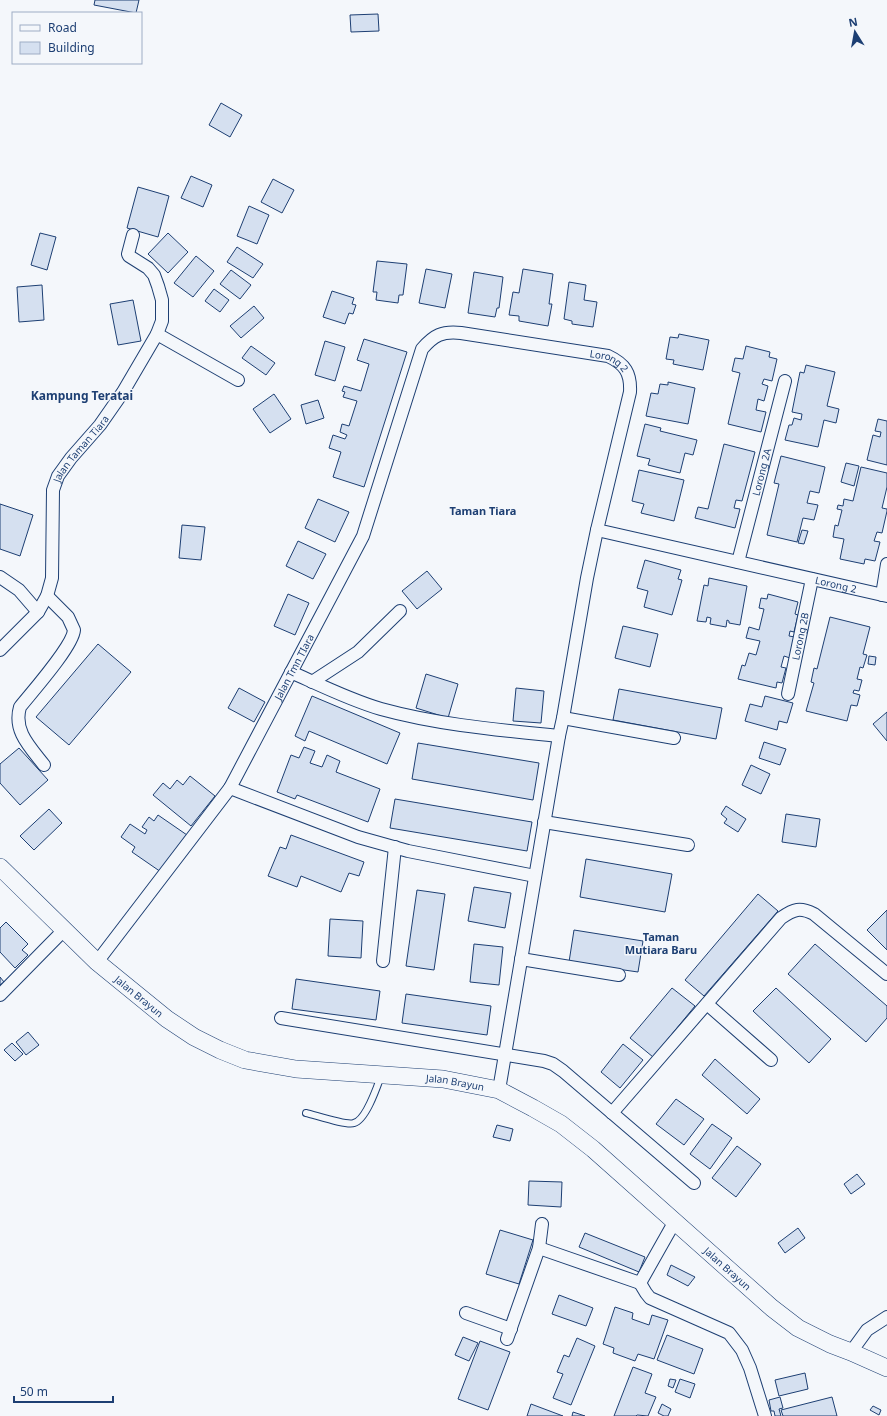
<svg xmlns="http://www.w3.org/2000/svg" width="887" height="1416" font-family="'Noto Sans',sans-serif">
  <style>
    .building { fill: #d5e0f0; stroke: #1d3f73 }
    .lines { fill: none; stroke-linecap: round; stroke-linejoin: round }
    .service-casing { stroke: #1d3f73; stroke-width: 8 }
    .minor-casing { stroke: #1d3f73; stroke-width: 14 }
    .secondary-casing { stroke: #1d3f73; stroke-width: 18 }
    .service { stroke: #f4f7fb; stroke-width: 6 }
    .minor { stroke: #f4f7fb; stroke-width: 12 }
    .secondary { stroke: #f4f7fb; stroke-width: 17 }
    .labels { text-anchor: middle; stroke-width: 3; stroke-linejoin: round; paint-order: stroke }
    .street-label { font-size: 10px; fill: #1d3f73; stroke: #f4f7fb }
    .neighbourhood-label { font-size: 11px; font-weight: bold; fill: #1d3f73; stroke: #f4f7fb }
    .quarter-label { font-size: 12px; font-weight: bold; fill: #1d3f73; stroke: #f4f7fb }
  </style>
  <rect width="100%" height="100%" fill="#f4f7fb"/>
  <!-- building -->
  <path class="building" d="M95 0H139L136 13 94 5Z
    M378 14 379 31 351 32 350 15Z
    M221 103 242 115 230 137 209 125Z
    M191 176 212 185 203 207 181 198Z
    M273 179 294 190 282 213 261 202Z
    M138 187 169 196 158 237 127 228Z
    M249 206 269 215 257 244 237 236Z
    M40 233 56 237 47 270 31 265Z
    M168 233 188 252 168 273 148 254Z
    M237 247 263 264 253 278 227 262Z
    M196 256 214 271 193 297 174 283Z
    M377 261 407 264 403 295H399L398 303 376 300 377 292H373Z
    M426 269 452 274 445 308 419 303Z
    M523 269 553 274 549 304H552L548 326 519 321V316L509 315 513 292 519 293Z
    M231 270 251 285 240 299 220 284Z
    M474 272 503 277 499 308H497L495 317 468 313Z
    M569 282 586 285 584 300 597 302 593 327 572 324V321L564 319Z
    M42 285 44 320 19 322 17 287Z
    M214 289 229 300 220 312 205 301Z
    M332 291 354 298 352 304 356 305 353 314 349 313 345 324 323 317Z
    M133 300 141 341 118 345 110 304Z
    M254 306 264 318 241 338 230 326Z
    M679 334 709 340 703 370 673 364 674 360 666 359 670 337 678 338Z
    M364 339 407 352 364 487 333 477 341 452 329 448 333 435 345 439 347 435 340 432 342 424 349 426 357 401 343 397 345 392 342 391 344 386 361 391 369 364 357 360Z
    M325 341 345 347 335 381 315 375Z
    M251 346 275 363 266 375 242 358Z
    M746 346 770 352 769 357 777 359 772 381 764 379 762 384 768 386 764 401 758 399 756 410 766 412 761 432 728 424 740 373 732 371 735 358 743 359Z
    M806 365 835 372 827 406 839 409 836 423 824 420 818 447 785 440 789 425H792L794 418 801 420 802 414 792 412 800 372 804 373Z
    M668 382 695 388 688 424 646 416 651 393 658 394 660 384 668 385Z
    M274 394 291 419 270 433 253 409Z
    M318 400 324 418 306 424 301 405Z
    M878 419 887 421V465L867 460 873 435 880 437 881 432 875 431Z
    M645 424 661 428 660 431 697 440 693 455 685 453 680 473 648 465 650 459 637 456Z
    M724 444 755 452 742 501 736 500 734 508 740 509 735 528 695 518 698 507 708 509Z
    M781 456 825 467 819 493 810 491 807 503 818 505 814 520 803 518 797 542 767 535 779 484 774 483Z
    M846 463 859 466 854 486 841 482Z
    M861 467 887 473V487L882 508 887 509V511L882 533 877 532 874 541 880 542 875 561 865 559 864 564 840 559 844 539 833 537 835 525 838 526 842 510 837 509 838 505 843 506 844 499 853 501Z
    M639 470 684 480 674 521 641 513 644 504 632 501Z
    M318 499 349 512 335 542 305 528Z
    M0 504 33 515 20 556 0 549Z
    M182 525 205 527 201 560 179 558Z
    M802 530 808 531 804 544 798 543Z
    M298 541 326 554 313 579 286 566Z
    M645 560 681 570 678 579 682 580 672 615 644 607 648 591 637 588Z
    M427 571 442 589 417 609 402 591Z
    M709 578 747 586 740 625 729 623V621L727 620 726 627 710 624 711 618 707 617 706 622 697 621 704 585 708 586Z
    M288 594 309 603 295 635 274 626Z
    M768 594 798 602 795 614 798 615 794 632 790 631 789 636 795 637 790 658 784 656 781 667 786 668 782 683 777 682 776 688 738 679 742 665 745 666 749 653 756 655 760 641 746 638 749 627 759 630 764 609 759 608 761 598 767 599Z
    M830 617 870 627 863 654 867 655 863 668 860 667 857 679 862 680 859 691 854 690 853 693 860 695 857 706 851 705 847 721 806 711 814 683 811 682 814 668 817 669Z
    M623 626 658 634 650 667 615 658Z
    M98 644 131 672 69 745 36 717Z
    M869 656 876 657 875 665 868 664Z
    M426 674 458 684 448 718 416 708Z
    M239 688 265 702 254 722 228 708Z
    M516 688 544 691 541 723 513 721Z
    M619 689 722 708 716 739 613 720Z
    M312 696 400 733 387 764 309 731 305 741 295 736Z
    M765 696 793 703 787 723 779 721 777 730 745 721 750 704 762 707Z
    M887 712V741L873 724Z
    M764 742 786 749 780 765 759 758Z
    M418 743 539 763 533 800 412 779Z
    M304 747 315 751 310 763 322 767 327 755 340 761 336 772 380 789 368 822 297 795 295 799 277 792 291 755 299 758Z
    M19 748 48 780 20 805 0 783V764Z
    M751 765 770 774 761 794 742 785Z
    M190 776 215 796 191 826 153 795 163 783 170 789 177 780 183 785Z
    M395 799 532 822 527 851 390 828Z
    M726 806 746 819 738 832 724 823 727 819 721 814Z
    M49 809 62 823 34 850 20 836Z
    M786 814 820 819 816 847 782 842Z
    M158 815 187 835 161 872 132 852 135 847 121 837 130 824 145 834 147 830 142 827 149 817 154 821Z
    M291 835 364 862 359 876 349 873 341 892 301 876 297 887 268 876 280 847 286 849Z
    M586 859 672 874 665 912 580 897Z
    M474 887 511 893 505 928 468 921Z
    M417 890 445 894 434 970 406 966Z
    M758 894 778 911 704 996 685 980Z
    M887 910V950L867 930Z
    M330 919 363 921 361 958 328 956Z
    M6 922 28 944 22 950 28 955 15 968 0 952V928Z
    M574 930 643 941 638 972 569 962Z
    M474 944 503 947 499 985 470 982Z
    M815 944 887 1006V1018L866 1042 788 974Z
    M0 977 4 982 0 985Z
    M296 979 380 991 376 1020 292 1009Z
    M672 988 695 1006 653 1057 630 1038Z
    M776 988 831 1039 809 1063 753 1011Z
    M406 994 491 1006 487 1035 402 1023Z
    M28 1032 39 1045 26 1055 16 1042Z
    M12 1043 23 1054 15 1061 4 1050Z
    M623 1044 643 1060 620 1088 601 1072Z
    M715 1059 760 1099 747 1114 702 1075Z
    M676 1099 704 1119 684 1145 656 1124Z
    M712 1124 732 1138 710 1169 690 1154Z
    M497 1125 513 1129 510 1141 493 1137Z
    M737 1146 761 1164 736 1197 712 1178Z
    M857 1174 865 1184 851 1194 844 1184Z
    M529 1181 562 1182 561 1207 528 1205Z
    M798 1228 805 1238 785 1253 778 1243Z
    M500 1230 533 1240 519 1284 486 1274Z
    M585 1233 645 1257 639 1272 579 1247Z
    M671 1265 695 1277 688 1286 667 1275Z
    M559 1295 593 1308 586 1326 552 1314Z
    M615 1307 633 1313 632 1319 649 1325 652 1315 668 1320 654 1359 638 1354 635 1361 613 1353 614 1348 603 1344Z
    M667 1335 703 1349 694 1374 657 1360Z
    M463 1337 478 1343 469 1361 455 1355Z
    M577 1338 595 1346 571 1405 553 1398 563 1374 557 1372 564 1355 569 1357Z
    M480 1341 510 1352 488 1410 458 1399Z
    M633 1367 652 1374 645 1393 656 1397 648 1416 637 1415 636 1416H614Z
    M805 1373 808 1389 779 1396 775 1380Z
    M670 1379 676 1380 673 1388 668 1386Z
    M680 1379 695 1384 690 1398 675 1392Z
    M780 1397 783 1408 779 1409 781 1416H775L774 1411H771L769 1400Z
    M832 1397 837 1416H783L781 1410Z
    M531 1404 563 1416H527Z
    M662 1404 671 1409 668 1416H664L658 1413Z
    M873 1406 881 1410 879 1415 870 1410Z
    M573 1412 585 1416H572Z"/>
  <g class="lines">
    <defs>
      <path id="service" d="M306 1113C315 1115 347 1126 354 1123 366 1120 377 1087 381 1076"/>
      <g id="minor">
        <path d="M157 334 238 380"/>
        <path id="s1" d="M738 562 785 381"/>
        <path d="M0 577 19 590 38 612"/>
        <path d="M882 595 887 564"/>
        <path id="s2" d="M0 650 38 612 47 596 52 578 53 490 58 476 71 458 100 425 123 392 157 334 162 321V300L158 286 154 275 148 268 129 256 128 254 133 235"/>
        <path d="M291 672C320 685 350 700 381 709 439 725 500 730 559 736"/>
        <path d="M312 682 358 652 400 611"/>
        <path id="s3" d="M788 694 812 579"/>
        <path d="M563 718 674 738"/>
        <path d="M44 765C30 747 13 731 20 707 32 692 73 646 74 630L68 617 47 596"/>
        <path d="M230 788 358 837 408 851 535 876"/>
        <path d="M544 822 688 845"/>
        <path d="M521 959 619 975"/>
        <path d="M383 961 395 847"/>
        <path id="s4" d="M97 962 230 788 363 536 422 349C434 335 442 331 461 333L608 356C625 364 631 373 630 392L597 530 887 596"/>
        <path d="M0 995 64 930"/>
        <path d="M707 1004 771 1060"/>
        <path d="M281 1018 544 1061 553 1064 563 1071 694 1183"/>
        <path d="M499 1090 559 736 563 718 587 578 597 530"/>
        <path d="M612 1113 781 918C794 909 800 907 814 914L887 974"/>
        <path d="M675 1221 640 1283 646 1293 650 1298 729 1333 742 1350 750 1368 765 1416"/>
        <path d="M539 1248 640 1283"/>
        <path d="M466 1313 511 1329"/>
        <path d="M507 1339 539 1248 542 1224"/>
        <path d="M851 1352 867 1330 887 1317"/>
      </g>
      <g id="secondary">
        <path id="s5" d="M0 867 97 962 167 1019 194 1037 220 1050 245 1060 296 1069 443 1079 499 1090 533 1108 561 1124 593 1149 772 1308 798 1328 830 1344 851 1352 887 1368"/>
      </g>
    </defs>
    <!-- service casing -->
    <use href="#service" class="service-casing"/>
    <!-- minor casing -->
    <use href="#minor" class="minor-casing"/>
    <!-- secondary casing -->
    <use href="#secondary" class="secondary-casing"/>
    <!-- service -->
    <use href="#service" class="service"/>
    <!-- minor -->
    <use href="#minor" class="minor"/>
    <!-- secondary -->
    <use href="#secondary" class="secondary"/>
  </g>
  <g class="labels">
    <!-- street labels -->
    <g class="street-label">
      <text dy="4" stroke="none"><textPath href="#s4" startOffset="896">Lorong 2</textPath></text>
      <text dy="4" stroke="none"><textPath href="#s2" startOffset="229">Jalan Taman Tiara</textPath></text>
      <text dy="4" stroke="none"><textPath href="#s1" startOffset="93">Lorong 2A</textPath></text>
      <text dy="4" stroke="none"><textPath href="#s4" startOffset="1326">Lorong 2</textPath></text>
      <text dy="4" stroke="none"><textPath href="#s3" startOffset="59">Lorong 2B</textPath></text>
      <text dy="4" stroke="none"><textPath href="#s4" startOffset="356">Jalan Tmn TIara</textPath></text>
      <text dy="4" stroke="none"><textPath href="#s5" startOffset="190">Jalan Brayun</textPath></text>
      <text dy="4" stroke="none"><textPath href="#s5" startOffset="526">Jalan Brayun</textPath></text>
      <text dy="4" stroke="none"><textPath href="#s5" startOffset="862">Jalan Brayun</textPath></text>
    </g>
    <!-- neighbourhood labels -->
    <g class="neighbourhood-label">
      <text x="483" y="515">Taman Tiara</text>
      <text x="661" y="941">Taman<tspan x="661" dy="13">Mutiara Baru</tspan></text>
    </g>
    <!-- quarter labels -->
    <g class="quarter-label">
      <text x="82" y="400">Kampung Teratai</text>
    </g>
  </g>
  <!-- legend -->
  <rect x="12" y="12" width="130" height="52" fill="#f4f7fb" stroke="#9eadc5"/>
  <rect x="20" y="25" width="20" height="6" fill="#f4f7fb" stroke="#9eadc5"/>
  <text x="48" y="32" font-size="12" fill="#1d3f73">Road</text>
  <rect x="20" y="42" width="20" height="12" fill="#d5e0f0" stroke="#9eadc5"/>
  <text x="48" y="52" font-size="12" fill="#1d3f73">Building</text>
  <!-- north arrow -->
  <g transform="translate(855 32) rotate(349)" stroke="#f4f7fb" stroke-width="3" paint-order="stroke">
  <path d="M0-3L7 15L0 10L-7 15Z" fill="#1d3f73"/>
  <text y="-6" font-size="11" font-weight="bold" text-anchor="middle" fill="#1d3f73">N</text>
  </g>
  <!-- scale -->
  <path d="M14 1396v6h99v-6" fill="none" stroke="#1d3f73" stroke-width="2"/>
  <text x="20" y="1396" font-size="12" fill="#1d3f73" stroke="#f4f7fb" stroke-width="3" paint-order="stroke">50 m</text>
</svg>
